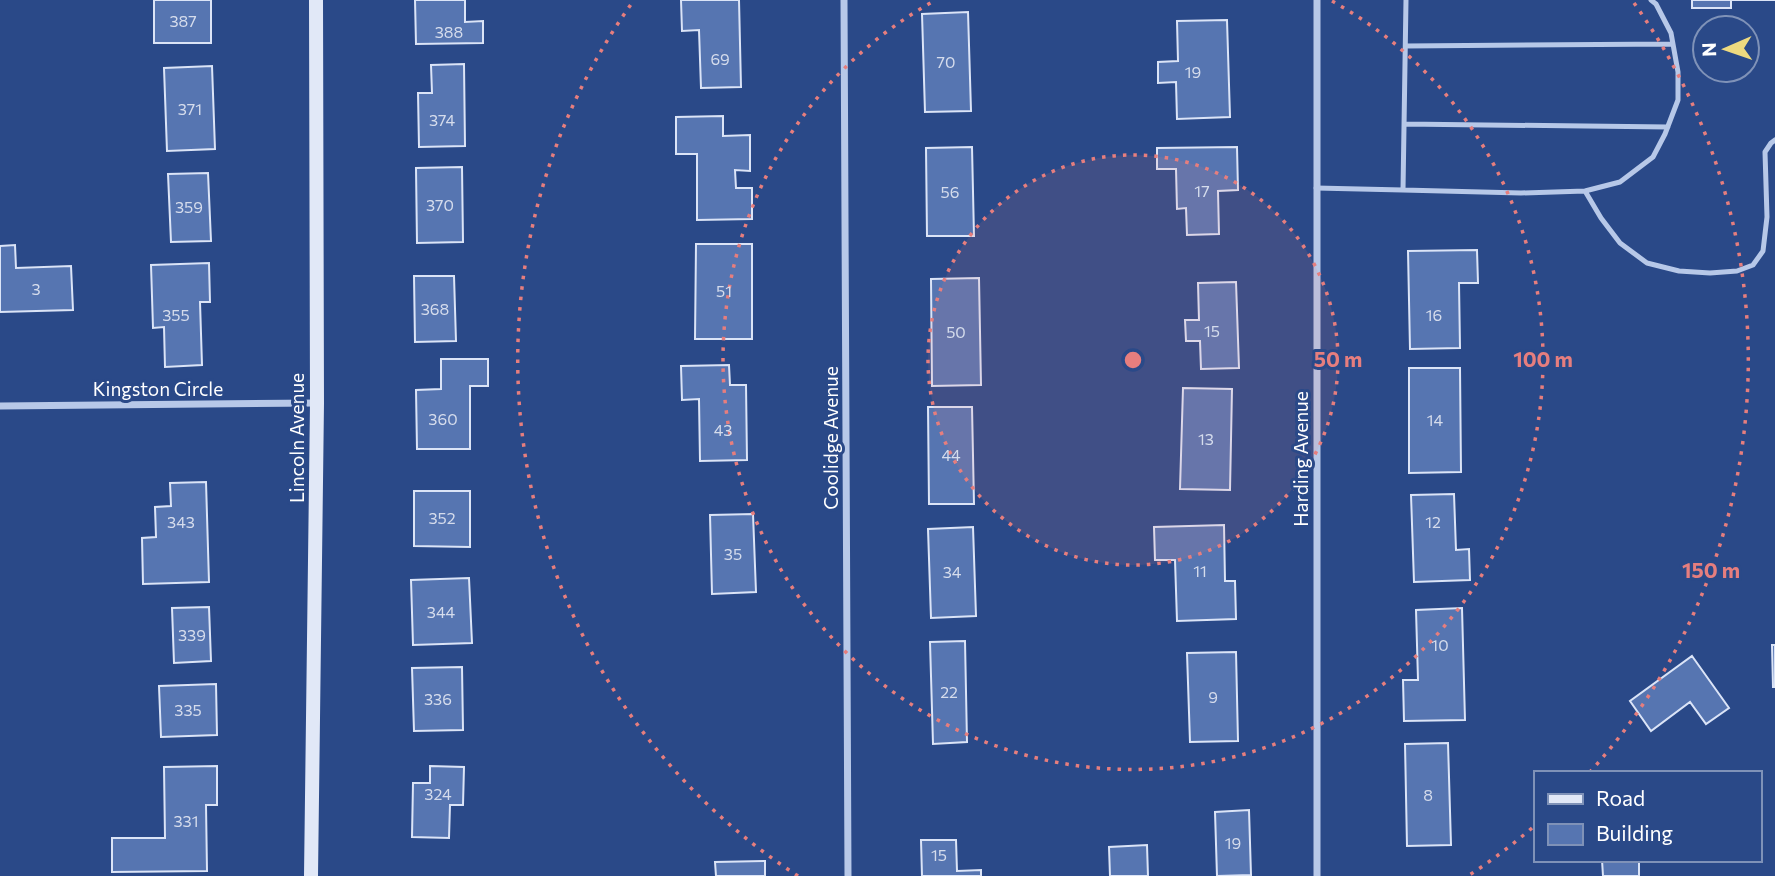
<svg xmlns="http://www.w3.org/2000/svg" width="1775" height="876" font-family="Commissioner,sans-serif">
  <style>
    .building { fill: #5675b1; stroke: #dbe4f7; stroke-width: 2 }
    .lines { fill: none; stroke-linecap: round; stroke-linejoin: round }
    .lane { stroke: #b7c8e8; stroke-width: 5 }
    .street { stroke: #b7c8e8; stroke-width: 7 }
    .secondary { stroke: #e1e8f7; stroke-width: 14 }
    .ring { fill: none; stroke: #e67e7e; stroke-width: 3.5; stroke-dasharray: 3.5 7 }
    .labels { text-anchor: middle; stroke-width: 6; stroke-linejoin: round; paint-order: stroke }
    .number-label { font-size: 16px; fill: #d5dcec }
    .street-label { font-size: 19px; fill: #fff; stroke: #2a4988 }
    .centre { fill: #e67e7e; stroke: #2a4988; stroke-width: 3.5 }
    .ring-label { font-size: 21px; text-anchor: middle; font-weight: bold; fill: #e67e7e; stroke: #2a4988; stroke-width: 6; stroke-linejoin: round; paint-order: stroke }
  </style>
  <rect width="100%" height="100%" fill="#2a4988"/>
  <!-- building -->
  <path class="building" d="M154 0H211V43H154Z
    M415 0H465V22L483 21V43L416 44Z
    M681 0H739L741 87 701 88 699 30 682 31Z
    M1692 0H1775H1731V8H1692Z
    M968 12 971 111 925 112 922 14Z
    M1227 20 1230 117 1177 119 1176 82 1158 83V62L1178 61 1177 21Z
    M464 64 465 146 419 147 418 93H432L431 65Z
    M212 66 215 149 167 151 164 68Z
    M723 116V136L750 135V171L735 170 736 188H752V219L697 220V154H676V117Z
    M972 147 974 236H927L926 148Z
    M1237 147 1238 190 1218 191 1219 234 1187 235 1186 208 1177 209 1176 169H1157V148Z
    M462 167 463 242 417 243 416 168Z
    M208 173 211 241 171 242 168 174Z
    M696 244H752V339H695Z
    M15 245 16 268 71 266 73 310 0 312V246Z
    M1477 250 1478 283H1459L1460 348 1410 349 1408 251Z
    M209 263 210 302H200L202 365 165 367 164 327 153 328 151 265Z
    M414 276H454L456 341 415 342Z
    M979 278 981 385 932 386 931 279Z
    M1236 282 1239 368 1201 369 1200 341H1186L1185 320H1199L1198 283Z
    M441 359H488V386H470V449H417L416 390 441 389Z
    M729 365 730 385H746L747 460 700 461 699 399 682 400 681 366Z
    M1409 368H1460L1461 472 1409 473Z
    M1183 388 1232 389 1230 490 1180 489Z
    M928 407H972L974 504H929Z
    M206 482 209 582 143 584 142 538 156 537 155 507 171 506 170 483Z
    M414 491H470V547L414 546Z
    M1454 494 1456 550 1469 549 1470 580 1414 582 1411 495Z
    M753 514 756 592 712 594 710 515Z
    M1224 525 1225 581H1235L1236 619 1177 621 1175 560H1155L1154 527Z
    M973 527 976 616 931 618 928 529Z
    M469 578 472 643 413 645 411 580Z
    M209 607 211 661 174 663 172 608Z
    M1462 608 1465 720 1404 721 1403 680H1418L1416 610Z
    M965 641 967 742 933 744 930 642Z
    M1772 645H1775V687H1773Z
    M1236 652 1238 741 1190 742 1187 653Z
    M1692 656 1729 708 1706 724 1690 702 1651 731 1630 701Z
    M462 667 463 730 414 731 412 668Z
    M216 684 217 735 161 737 159 686Z
    M1448 743 1451 845 1407 846 1405 744Z
    M217 766V805H206L207 871 112 872V838H165L164 767Z
    M430 766 464 767 463 805H450L449 838 412 837 413 783H430Z
    M1249 810 1251 875 1217 876 1215 812Z
    M921 840H956L957 871 981 870V876H922Z
    M1147 845 1148 876H1110L1109 847Z
    M1602 860H1650V861H1639V876H1603Z
    M765 861V876H716L715 862Z"/>
  <g class="lines">
    <!-- lane -->
    <path class="lane" d="M1406 46 1673 44
      M1404 124 1668 127
      M1316 188 1403 190 1406 0
      M1403 190 1521 193 1585 191 1620 182 1653 157 1665 134 1678 100V72L1671 33 1656 4 1651 0
      M1585 191 1601 218 1620 243 1647 263 1679 271 1710 273 1737 271 1753 265 1763 251 1767 217 1765 152 1771 143 1775 140"/>
    <!-- street -->
    <path class="street" d="M844 0 848 876
      M1317 0V876
      M0 406 317 403"/>
    <!-- secondary -->
    <path class="secondary" d="M311 876 317 403 316 0"/>
  </g>
  <!-- distance rings -->
  <circle cx="1133" cy="360" r="205" fill="#e67e7e" fill-opacity=".12"/>
  <g class="ring">
    <circle cx="1133" cy="360" r="205"/>
    <path d="M1332 1A410 410 0 1 1 934 1"/>
    <path d="M1532 828A615 615 0 0 1 1468 876M798 876A615 615 0 0 1 632 3M1634 3A615 615 0 0 1 1590 772"/>
  </g>
  <g class="labels">
    <!-- number labels -->
    <g class="number-label">
      <text x="183" y="27">387</text>
      <text x="449" y="38">388</text>
      <text x="720" y="65">69</text>
      <text x="946" y="68">70</text>
      <text x="1193" y="78">19</text>
      <text x="190" y="115">371</text>
      <text x="442" y="126">374</text>
      <text x="1202" y="197">17</text>
      <text x="950" y="198">56</text>
      <text x="440" y="211">370</text>
      <text x="189" y="213">359</text>
      <text x="36" y="295">3</text>
      <text x="724" y="297">51</text>
      <text x="435" y="315">368</text>
      <text x="176" y="321">355</text>
      <text x="1434" y="321">16</text>
      <text x="1212" y="337">15</text>
      <text x="956" y="338">50</text>
      <text x="443" y="425">360</text>
      <text x="1435" y="426">14</text>
      <text x="723" y="436">43</text>
      <text x="1206" y="445">13</text>
      <text x="951" y="461">44</text>
      <text x="442" y="524">352</text>
      <text x="181" y="528">343</text>
      <text x="1433" y="528">12</text>
      <text x="733" y="560">35</text>
      <text x="1200" y="577">11</text>
      <text x="952" y="578">34</text>
      <text x="441" y="618">344</text>
      <text x="192" y="641">339</text>
      <text x="1440" y="651">10</text>
      <text x="949" y="698">22</text>
      <text x="1213" y="703">9</text>
      <text x="438" y="705">336</text>
      <text x="188" y="716">335</text>
      <text x="438" y="800">324</text>
      <text x="1428" y="801">8</text>
      <text x="186" y="827">331</text>
      <text x="1233" y="849">19</text>
      <text x="939" y="861">15</text>
    </g>
    <!-- street labels -->
    <g class="street-label">
      <text x="158" y="396">Kingston Circle</text>
      <text transform="translate(297 438) rotate(-90)" y="7">Lincoln Avenue</text>
      <text transform="translate(831 438) rotate(-90)" y="7">Coolidge Avenue</text>
      <text transform="translate(1301 459) rotate(-90)" y="7">Harding Avenue</text>
    </g>
  </g>
  <circle cx="1133" cy="360" r="10" class="centre"/>
  <g class="ring-label">
    <text x="1338" y="367">50 m</text>
    <text x="1543" y="367">100 m</text>
    <text x="1711" y="578">150 m</text>
  </g>
  <!-- legend -->
  <rect x="1534" y="771" width="228" height="91" fill="#2a4988" stroke="#7f92b8" stroke-width="2"/>
  <rect x="1548" y="794" width="35" height="10" fill="#e1e8f7" stroke="#7f92b8" stroke-width="2"/>
  <text x="1596" y="806" font-size="21" fill="#ffffff">Road</text>
  <rect x="1548" y="824" width="35" height="21" fill="#5675b1" stroke="#7f92b8" stroke-width="2"/>
  <text x="1596" y="841" font-size="21" fill="#ffffff">Building</text>
  <!-- north arrow -->
  <g transform="translate(1726 49) rotate(268)"><circle r="33" fill="#2a4988" stroke="#7f92b8" stroke-width="2"/>
  <path d="M0-5L12 26L0 18L-12 26Z" fill="#eeda7f"/>
  <text y="-10" font-size="19" font-weight="bold" text-anchor="middle" fill="#ffffff">N</text>
  </g>
</svg>
